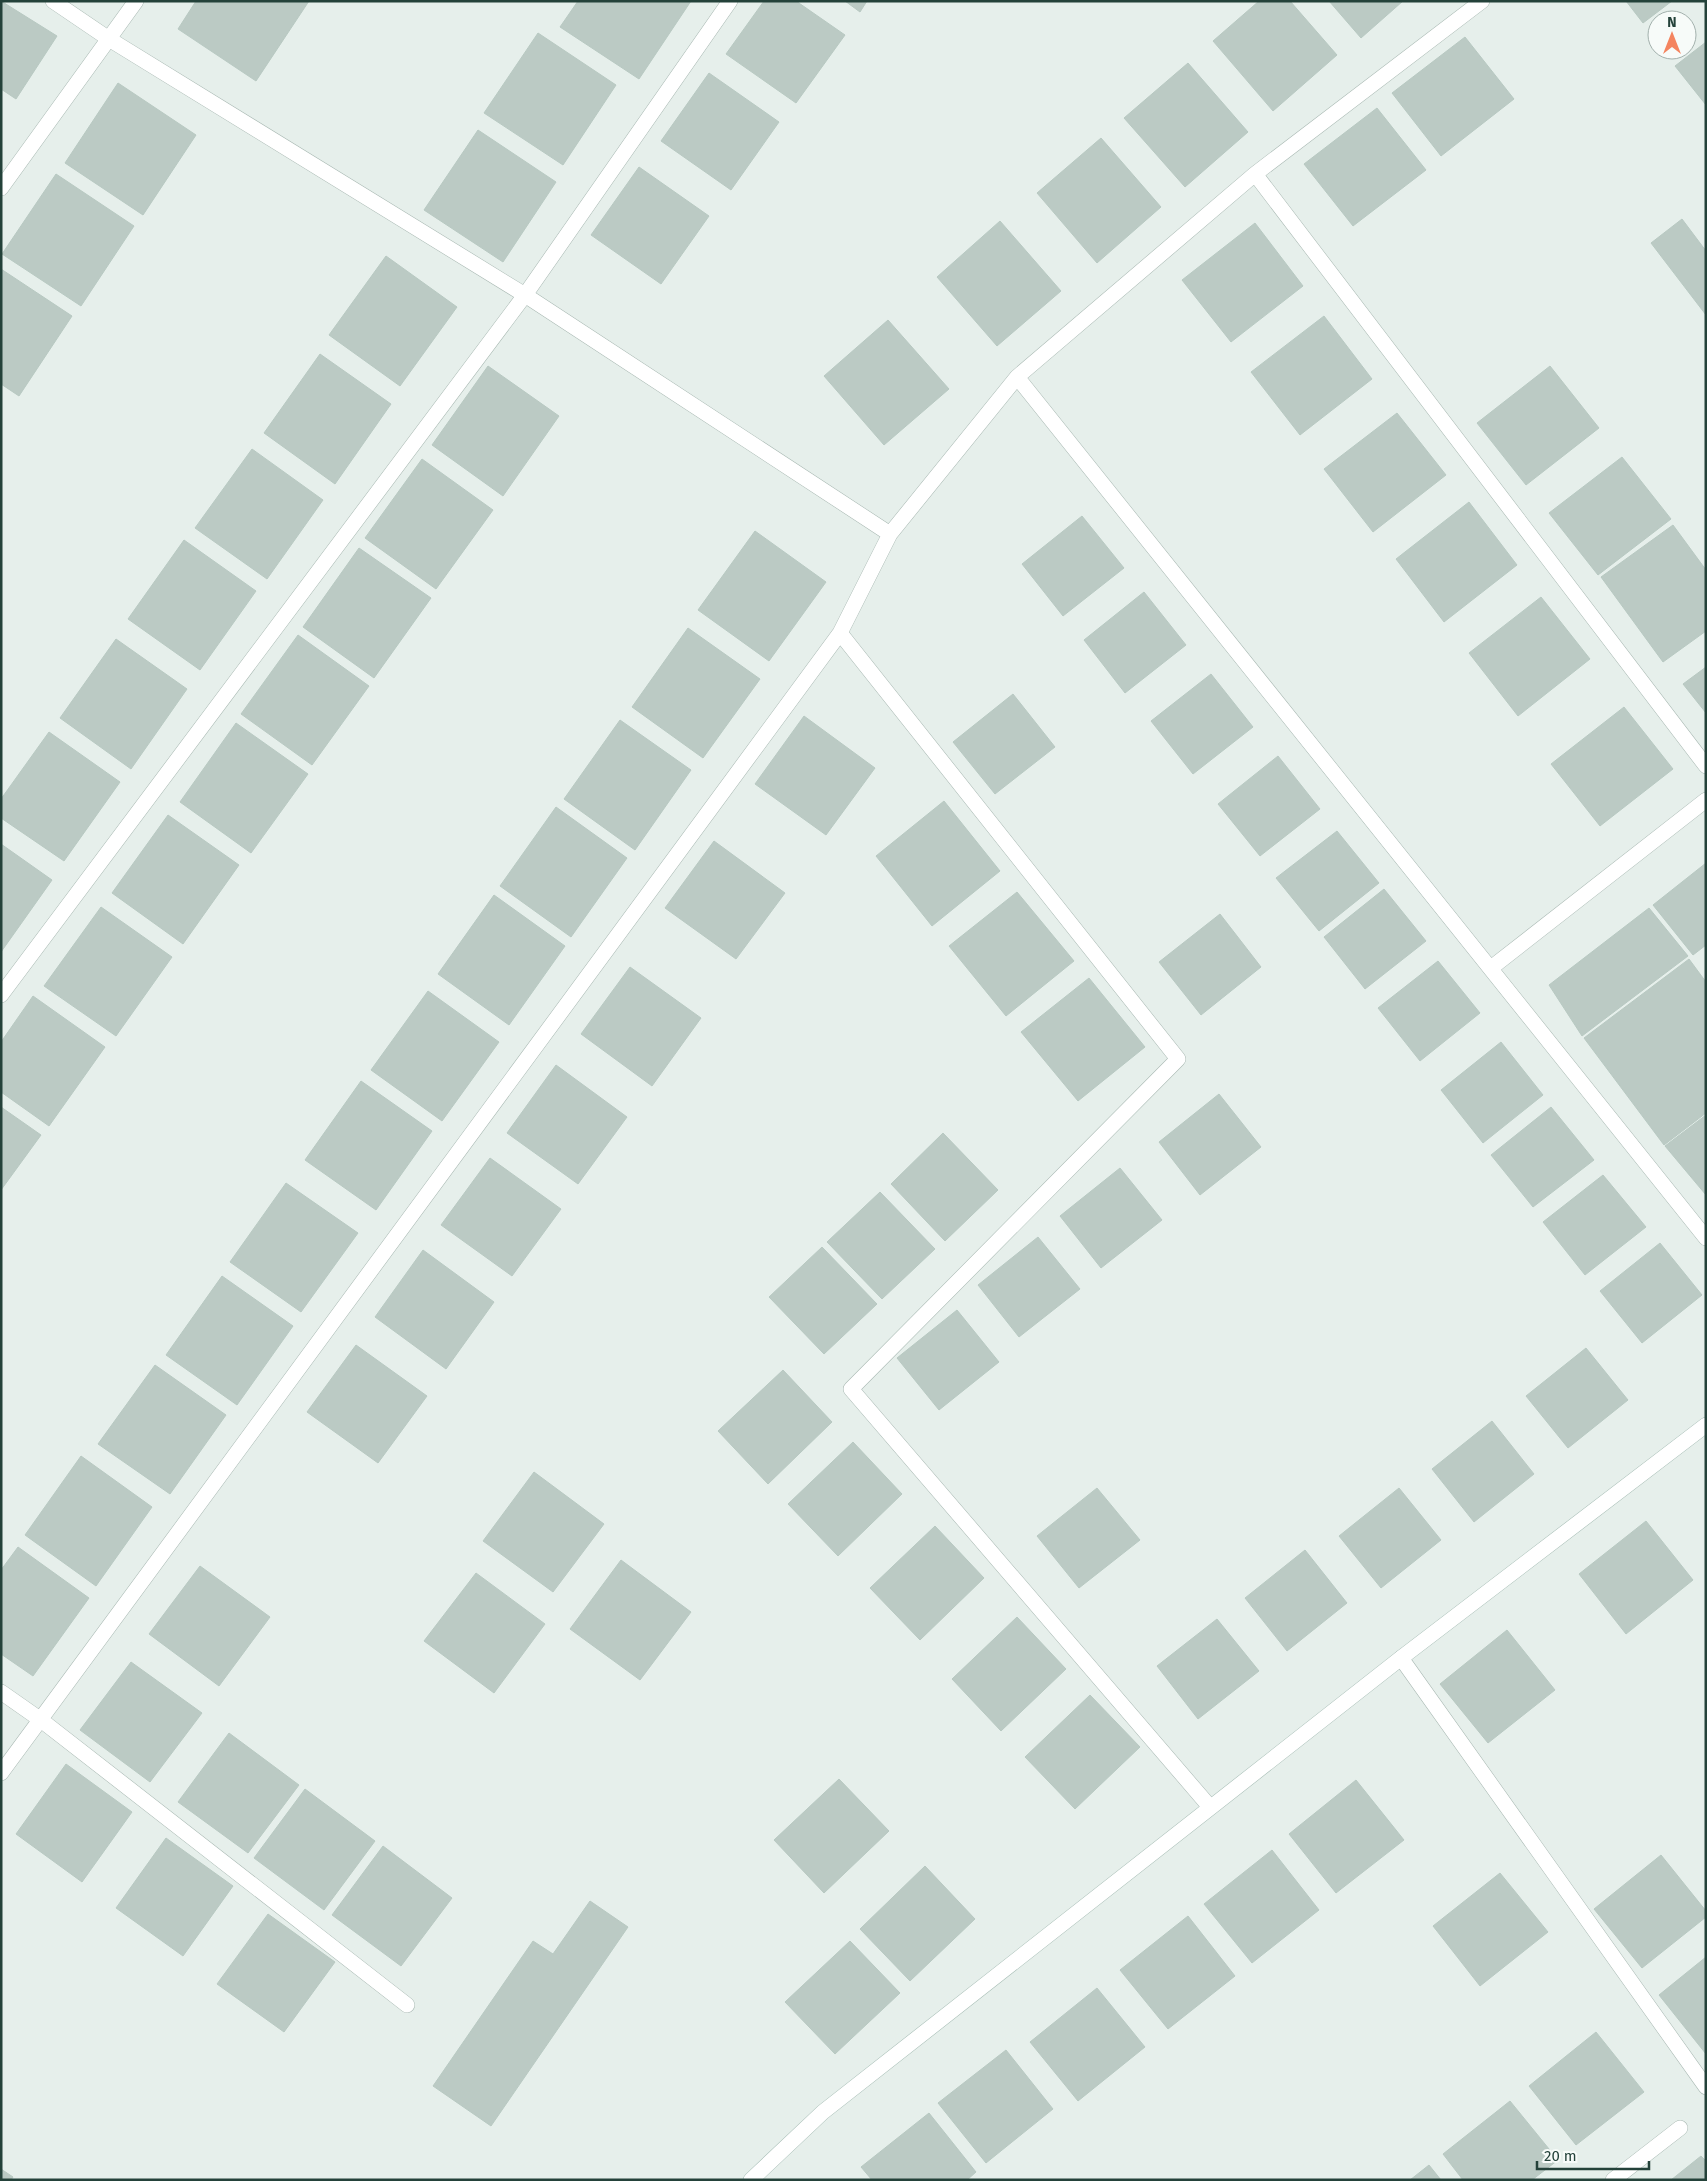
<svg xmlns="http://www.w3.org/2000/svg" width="1707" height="2181" font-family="'Fira Sans',sans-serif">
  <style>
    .building { fill: #bbcac4; stroke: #b8c9c2 }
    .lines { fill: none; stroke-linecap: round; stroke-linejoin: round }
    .minor-casing { stroke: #a8b8b2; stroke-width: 16 }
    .secondary-casing { stroke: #a4bbb3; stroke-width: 16 }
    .minor { stroke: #fff; stroke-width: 15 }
    .secondary { stroke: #fff; stroke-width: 15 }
  </style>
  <rect width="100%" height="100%" fill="#e6efeb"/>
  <!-- building -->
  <path class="building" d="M1 1 57 36 16 99 1 89Z
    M196 1H309L256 81 178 29Z
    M578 1H691L639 79 560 27Z
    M764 1H796L845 35 796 103 726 54Z
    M845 1H867L860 12Z
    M1259 1H1290L1337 55 1273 111 1213 41Z
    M1329 1H1403L1361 38Z
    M1626 1H1672L1643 23Z
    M538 33 616 85 563 165 484 113Z
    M1465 37 1514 99 1441 156 1392 93Z
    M1706 42V105L1675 66Z
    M1188 63 1248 132 1185 187 1124 118Z
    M709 73 779 122 731 190 661 141Z
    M118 83 196 135 143 215 65 163Z
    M1377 108 1426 170 1353 226 1304 164Z
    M478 130 556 182 503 262 424 210Z
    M1101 138 1161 207 1097 263 1037 193Z
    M639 167 709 216 661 284 591 235Z
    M56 174 134 226 81 306 2 254Z
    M1682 219 1706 251V315L1651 243Z
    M1000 221 1061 291 997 346 937 277Z
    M1255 223 1303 286 1231 342 1182 280Z
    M386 256 457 307 400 386 329 335Z
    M1 269 72 316 19 396 1 384Z
    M1324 316 1372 379 1300 435 1251 372Z
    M888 320 949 389 884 445 824 376Z
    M320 354 391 404 335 484 264 433Z
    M488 366 559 416 503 496 432 445Z
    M1550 366 1599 428 1526 485 1477 423Z
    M1397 413 1446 475 1373 532 1324 469Z
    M252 449 323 500 267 579 195 528Z
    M1622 457 1671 519 1598 575 1549 513Z
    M422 459 493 510 436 589 365 538Z
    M1469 502 1517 565 1444 622 1396 559Z
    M1082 516 1124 568 1063 616 1022 564Z
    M1673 525 1706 570V631L1663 662 1601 577Z
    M755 531 826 582 769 661 698 610Z
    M184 540 256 591 200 670 128 619Z
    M359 548 431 598 374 678 303 627Z
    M1144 592 1186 645 1125 693 1084 640Z
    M1541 597 1590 659 1518 716 1469 653Z
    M688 628 760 679 703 758 632 707Z
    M298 635 369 686 312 765 241 714Z
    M116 639 187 689 131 769 60 718Z
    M1706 667V713L1683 684Z
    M1211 674 1253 727 1193 774 1151 721Z
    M1013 694 1055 747 995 794 953 742Z
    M1624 707 1673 769 1600 826 1551 764Z
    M804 716 875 768 826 835 755 784Z
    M620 720 691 770 635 850 564 799Z
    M236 723 308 774 251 853 180 802Z
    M49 732 120 782 64 861 1 818V799Z
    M1278 756 1320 809 1260 856 1218 804Z
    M944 801 1000 871 932 926 876 856Z
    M556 807 627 858 571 937 500 886Z
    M168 815 239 865 183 944 112 893Z
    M1337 831 1379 883 1319 931 1276 878Z
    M714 841 785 893 736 959 665 908Z
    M1 844 52 880 1 952Z
    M1706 863V945L1693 955 1653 905Z
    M1384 889 1426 941 1365 989 1324 937Z
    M1017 892 1074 961 1006 1016 949 946Z
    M494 895 565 946 509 1025 438 974Z
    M101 907 172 957 116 1036 44 986Z
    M1649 908 1688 956 1582 1036 1549 985Z
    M1220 914 1261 967 1201 1015 1159 962Z
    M1689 959 1706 982V1113L1664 1145 1584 1038Z
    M1438 961 1480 1013 1420 1061 1378 1008Z
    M630 967 701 1018 652 1086 581 1034Z
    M1089 978 1145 1047 1078 1101 1021 1032Z
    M428 991 499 1042 442 1121 371 1070Z
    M33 996 105 1047 49 1126 1 1092V1042Z
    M1501 1042 1543 1095 1483 1143 1441 1090Z
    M556 1065 627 1117 578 1184 507 1133Z
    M361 1081 432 1131 376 1210 305 1160Z
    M1219 1094 1261 1147 1200 1195 1159 1142Z
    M1 1107 41 1135 1 1190Z
    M1551 1107 1594 1160 1533 1207 1491 1155Z
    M1706 1115V1195L1665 1146Z
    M943 1133 998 1190 945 1241 891 1184Z
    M490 1158 561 1209 512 1276 441 1225Z
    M1120 1168 1162 1220 1101 1268 1060 1216Z
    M1603 1175 1646 1227 1585 1275 1543 1222Z
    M286 1183 358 1233 301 1312 230 1262Z
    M880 1192 935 1249 882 1299 827 1242Z
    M1038 1237 1080 1289 1019 1337 978 1285Z
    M1660 1243 1702 1295 1642 1343 1600 1291Z
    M822 1247 877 1304 824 1354 769 1297Z
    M423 1250 494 1302 446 1369 375 1317Z
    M222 1276 293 1326 237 1405 166 1355Z
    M957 1310 999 1362 939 1410 897 1358Z
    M356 1345 427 1396 378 1463 307 1412Z
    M1586 1348 1628 1400 1568 1448 1526 1396Z
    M155 1365 226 1415 170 1494 98 1444Z
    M783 1370 832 1422 768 1484 718 1431Z
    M1492 1421 1534 1474 1474 1522 1432 1469Z
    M853 1442 902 1494 838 1556 788 1504Z
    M81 1456 152 1507 96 1586 25 1535Z
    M534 1472 604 1524 553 1592 483 1541Z
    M1097 1488 1140 1540 1079 1588 1037 1536Z
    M1399 1488 1441 1540 1381 1588 1339 1536Z
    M1646 1521 1693 1580 1626 1634 1579 1574Z
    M935 1526 984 1578 920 1640 870 1588Z
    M18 1547 89 1598 33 1676 1 1654V1570Z
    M1305 1550 1347 1603 1287 1651 1245 1598Z
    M621 1560 691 1612 640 1680 570 1629Z
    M200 1566 270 1617 219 1686 149 1634Z
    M476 1573 545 1624 494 1693 424 1641Z
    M1017 1617 1066 1669 1001 1731 952 1679Z
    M1217 1619 1259 1671 1198 1719 1157 1666Z
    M1507 1630 1555 1690 1488 1743 1440 1684Z
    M131 1662 202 1713 150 1782 80 1730Z
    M1090 1695 1140 1747 1075 1809 1025 1757Z
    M229 1733 299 1785 248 1853 178 1802Z
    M66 1764 132 1812 82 1882 16 1834Z
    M839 1779 889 1831 824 1893 774 1840Z
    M1356 1780 1404 1840 1336 1893 1289 1834Z
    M305 1789 375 1841 324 1910 254 1858Z
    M166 1838 233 1886 183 1956 116 1908Z
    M383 1846 452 1898 401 1966 332 1915Z
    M1272 1850 1319 1910 1252 1963 1204 1904Z
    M1661 1855 1706 1911V1917L1642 1968 1594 1909Z
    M925 1866 975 1919 910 1981 860 1929Z
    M1500 1873 1548 1932 1480 1986 1433 1926Z
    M590 1901 628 1927 491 2126 433 2086 533 1941 553 1954Z
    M268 1914 335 1962 284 2032 217 1984Z
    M1188 1916 1235 1976 1168 2029 1120 1970Z
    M850 1941 900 1993 835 2054 785 2002Z
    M1706 1957V2054L1659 1995Z
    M1097 1988 1145 2047 1078 2101 1030 2042Z
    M1596 2032 1644 2092 1576 2145 1529 2086Z
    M1006 2050 1053 2109 986 2163 938 2103Z
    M1510 2101 1558 2160 1532 2180H1463L1443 2154Z
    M929 2113 976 2172 967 2180H872L861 2167Z
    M1701 2156 1706 2161V2180H1671Z
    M1429 2165 1441 2180H1410Z
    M1 2169 13 2177 11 2180H1Z"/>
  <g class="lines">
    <defs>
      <path id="minor" d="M53 1 109 39 525 295 890 534
        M1255 174 1706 766
        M1 188 136 1
        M1017 377 1706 1238
        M840 633 1178 1059 851 1389 1210 1807
        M1491 968 1706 800
        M1 995 525 295 730 1
        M1401 1658 1706 2087
        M1 1692 41 1720 407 2005
        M1 1773 840 633 890 534 1017 377 1255 174 1482 1
        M1613 2180 1680 2128"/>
      <path id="secondary" d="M751 2180 823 2112 1401 1658 1706 1425"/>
    </defs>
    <!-- minor casing -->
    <use href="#minor" class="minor-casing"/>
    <!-- secondary casing -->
    <use href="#secondary" class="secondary-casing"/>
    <!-- minor -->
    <use href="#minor" class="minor"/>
    <!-- secondary -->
    <use href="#secondary" class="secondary"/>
  </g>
  <!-- border -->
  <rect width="1707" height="2181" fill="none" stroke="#24423a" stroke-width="5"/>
  <!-- north arrow -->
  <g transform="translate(1672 35)"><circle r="24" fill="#f7fbf9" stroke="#a3b1ad"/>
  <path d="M0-4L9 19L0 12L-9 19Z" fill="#f4845f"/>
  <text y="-8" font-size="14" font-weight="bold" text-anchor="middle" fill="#24423a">N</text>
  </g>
  <!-- scale -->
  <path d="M1537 2161v8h112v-8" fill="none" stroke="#24423a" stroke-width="2.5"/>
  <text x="1544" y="2161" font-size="15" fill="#24423a" stroke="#f7fbf9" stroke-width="4" paint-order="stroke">20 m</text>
</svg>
